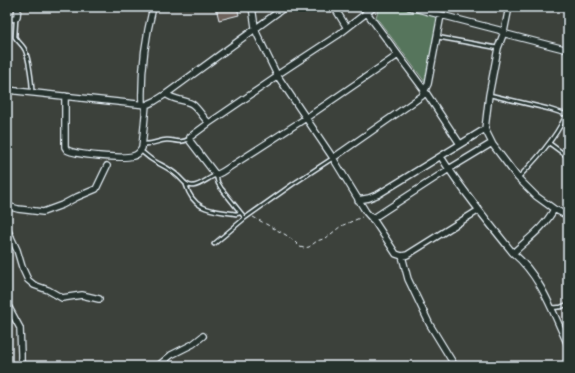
<svg xmlns="http://www.w3.org/2000/svg" width="575" height="373" font-family="Dekko,sans-serif">
  <style>
    .green { fill: #57745b; stroke: #a0b2aa }
    .building { fill: #6e625b; stroke: #e8f1f8 }
    .lines { fill: none; stroke-linecap: round; stroke-linejoin: round }
    .service-casing { stroke: #e8f1f8; stroke-width: 5.5 }
    .minor-casing { stroke: #e8f1f8; stroke-width: 8 }
    .path { stroke: #e8f1f8; stroke-width: 1; stroke-dasharray: 4 3; stroke-linecap: butt }
    .service { stroke: #26332d; stroke-width: 2.5 }
    .minor { stroke: #26332d; stroke-width: 5.5 }
  </style>
  <rect width="100%" height="100%" fill="#3c413b"/>
  <filter id="ink" filterUnits="userSpaceOnUse"><feTurbulence type="fractalNoise" baseFrequency=".025" numOctaves="2"/><feDisplacementMap in="SourceGraphic" scale="8" xChannelSelector="R" yChannelSelector="G"/><feConvolveMatrix kernelMatrix="1 2 1 2 8 2 1 2 1" color-interpolation-filters="sRGB"/></filter>
  <g filter="url(#ink)">
    <!-- green -->
    <path class="green" d="M383 7H395L438 16 430 81 425 82 376 17 379 8Z"/>
    <!-- building -->
    <path class="building" d="M218 7H237L239 15 219 20 216 8Z"/>
    <g class="lines">
      <defs>
        <path id="service" d="M360 7 366 12
          M16 19 15 37C18 42 23 45 25 50 29 59 32 82 32 92
          M437 37 498 48
          M490 95 549 109 568 115
          M549 143 568 157
          M142 144C154 145 158 140 167 140 177 140 179 144 189 139
          M141 151C145 154 148 157 151 159 160 165 170 168 178 176 183 180 185 186 193 186 201 185 208 178 216 175L218 183 221 188 245 218
          M518 178C537 159 560 134 568 109
          M186 185C194 212 213 210 236 214L240 213
          M214 244 245 218 293 184 333 158
          M551 308 561 307 568 304"/>
        <path id="minor" d="M252 7 255 27 257 34 277 75 333 158 366 212 375 222 396 254 402 256 407 255 479 210
          M331 7 336 10 347 28
          M410 7 499 30 506 34 568 50
          M509 7 504 32 498 48 489 95 485 129 493 145 518 178 536 196 554 209 568 216
          M367 13 425 91 460 144
          M7 19 16 18 17 16 18 7
          M277 75 338 35 374 7
          M7 90 146 105 155 101 166 94 285 7
          M166 94C175 101 184 99 192 104 199 109 203 118 209 123L278 76
          M65 96V147L67 150C76 155 122 159 133 156 138 155 140 152 142 148L146 105
          M142 104C141 71 145 39 153 7
          M209 123 190 137V141L216 175 222 172 306 118 398 55
          M441 157C462 190 488 222 513 253 528 239 545 227 554 209
          M333 158 422 96 428 84 441 15
          M358 200 369 198 379 194 485 129
          M7 206 18 209 43 212 62 205 77 197 96 189 107 166
          M372 219 449 169 492 143
          M7 229 17 250 22 267 28 280 34 285 48 290 62 298 82 295 99 299
          M7 246 11 237
          M513 253C541 276 553 313 568 345
          M402 256 408 279 430 325 455 366
          M7 304 20 328 21 354V363L22 366
          M158 366 171 355 193 344 203 336"/>
      </defs>
      <!-- service casing -->
      <use href="#service" class="service-casing"/>
      <!-- minor casing -->
      <use href="#minor" class="minor-casing"/>
      <!-- path -->
      <path class="path" d="M253 217 286 235 294 241 300 247 304 248 309 247 317 241 326 238 341 226 362 217"/>
      <!-- service -->
      <use href="#service" class="service"/>
      <!-- minor -->
      <use href="#minor" class="minor"/>
    </g>
  </g>
  <!-- margin -->
  <rect width="575" height="373" fill="none" stroke="#26332d" stroke-width="24"/>
  <rect x="12" y="12" width="551" height="349" fill="none" stroke="#e8f1f8" stroke-width="1.5" filter="url(#ink)"/>
</svg>
